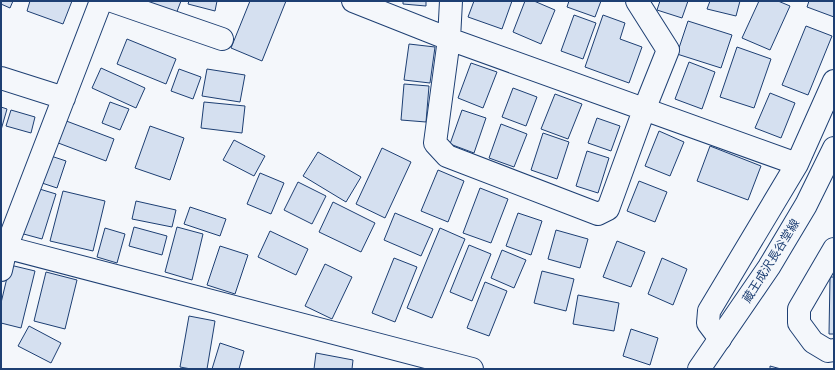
<svg xmlns="http://www.w3.org/2000/svg" width="835" height="370" font-family="'Noto Sans','Noto Sans JP',sans-serif">
  <style>
    .building { fill: #d5e0f0; stroke: #1d3f73 }
    .lines { fill: none; stroke-linecap: round; stroke-linejoin: round }
    .minor-casing { stroke: #1d3f73; stroke-width: 24 }
    .major-casing { stroke: #1d3f73; stroke-width: 24 }
    .minor { stroke: #f4f7fb; stroke-width: 22 }
    .major { stroke: #f4f7fb; stroke-width: 22 }
    .labels { text-anchor: middle; stroke-width: 3; stroke-linejoin: round; paint-order: stroke }
    .street-label { font-size: 12px; fill: #1d3f73; stroke: #f4f7fb }
  </style>
  <rect width="100%" height="100%" fill="#f4f7fb"/>
  <!-- building -->
  <path class="building" d="M1 1H13L10 8 1 4Z
    M30 1H72L63 24 27 11Z
    M144 1H181L176 14Z
    M189 1H217L215 11 188 4Z
    M250 1H286L262 61 231 48Z
    M403 1H426V6L403 4Z
    M474 1H512L502 29 468 17Z
    M525 1H534L555 10 541 44 513 32Z
    M569 1H601L595 17 567 7Z
    M660 1H688L682 18 657 10Z
    M710 1H740L736 16 707 9Z
    M759 1H778L790 6 770 50 742 38Z
    M809 1H834V17L807 7Z
    M574 15 596 23 583 59 561 51Z
    M603 15 625 23 620 39 642 47 629 83 585 67Z
    M688 21 732 35 721 68 677 54Z
    M806 26 832 36 808 95 782 85Z
    M127 39 176 59 166 84 117 64Z
    M409 44 435 47 430 83 404 80Z
    M737 47 771 59 754 108 720 97Z
    M689 62 715 72 702 109 675 99Z
    M471 63 497 72 483 108 458 98Z
    M101 68 145 88 136 108 92 88Z
    M179 69 201 77 193 99 171 91Z
    M207 69 245 75 240 102 202 96Z
    M404 84 429 86 426 122 401 120Z
    M513 88 537 97 526 126 502 117Z
    M770 93 795 103 781 138 755 128Z
    M555 94 582 104 568 139 541 129Z
    M110 102 129 109 120 130 102 123Z
    M204 102 245 106 242 133 201 128Z
    M1 107 7 109 1 130Z
    M11 110 35 117 31 133 6 126Z
    M462 110 486 118 474 153 450 144Z
    M597 118 620 126 611 151 588 143Z
    M61 119 114 139 106 161 53 141Z
    M501 124 527 134 514 167 489 158Z
    M150 126 184 138 170 180 135 168Z
    M659 131 684 142 670 176 645 166Z
    M543 133 569 142 557 179 531 170Z
    M234 140 265 156 254 176 223 160Z
    M710 146 761 166 748 200 697 181Z
    M382 148 411 162 385 218 356 204Z
    M587 151 609 158 598 193 576 186Z
    M318 152 361 177 346 202 303 176Z
    M48 155 66 161 57 188 39 182Z
    M438 170 464 181 448 222 421 211Z
    M260 173 284 183 271 214 247 204Z
    M639 181 667 192 655 222 627 211Z
    M298 182 326 196 312 224 284 210Z
    M33 187 56 194 42 239 20 233Z
    M480 188 508 199 491 243 463 233Z
    M63 191 105 201 93 251 50 241Z
    M136 201 176 210 172 227 132 219Z
    M333 202 375 223 361 252 319 232Z
    M190 207 226 219 220 236 184 224Z
    M395 213 433 229 421 256 384 240Z
    M518 213 542 221 531 255 506 246Z
    M134 227 167 236 162 255 129 246Z
    M177 227 203 234 192 280 165 272Z
    M105 228 125 234 117 263 97 257Z
    M440 228 465 239 432 318 407 308Z
    M556 230 588 239 580 268 548 259Z
    M270 231 308 249 296 275 258 257Z
    M617 241 645 252 631 287 603 277Z
    M469 245 491 254 472 301 450 292Z
    M220 246 248 255 235 294 207 285Z
    M502 250 526 260 514 288 491 278Z
    M394 258 417 267 395 322 372 313Z
    M662 258 687 269 673 305 648 294Z
    M325 264 352 277 332 319 305 306Z
    M10 265 35 271 21 328 1 323V303Z
    M542 271 574 279 566 311 534 303Z
    M46 272 77 280 65 329 34 321Z
    M830 277H834V334H829Z
    M485 282 507 291 489 336 467 328Z
    M578 295 619 303 614 331 573 324Z
    M189 316 215 321 207 369H191L180 367Z
    M29 326 61 343 51 363 18 346Z
    M631 329 658 338 650 365 623 356Z
    M220 343 244 351 239 369H212Z
    M316 353 353 360 352 369H314Z
    M770 366 781 369H770Z"/>
  <g class="lines">
    <defs>
      <path id="minor" d="M112 1 222 39
        M353 1 449 39 797 164
        M451 1 449 39 435 143 447 156 598 214 608 209 644 110 668 50 637 1
        M1 78 64 98
        M1 246 472 369
        M834 249 799 309V323L813 342 828 351 834 350
        M1 270 6 248 101 1
        M720 339 708 323 709 311 797 164 834 81"/>
      <path id="major" d="M699 369 769 267 806 205 834 148"/>
    </defs>
    <!-- minor casing -->
    <use href="#minor" class="minor-casing"/>
    <!-- major casing -->
    <use href="#major" class="major-casing"/>
    <!-- minor -->
    <use href="#minor" class="minor"/>
    <!-- major -->
    <use href="#major" class="major"/>
  </g>
  <g class="labels">
    <!-- street labels -->
    <g class="street-label">
      <text transform="translate(771 261) rotate(-58)" y="4">蔵王成沢長谷堂線</text>
    </g>
  </g>
  <!-- border -->
  <rect width="835" height="370" fill="none" stroke="#1d3f73" stroke-width="4"/>
</svg>
